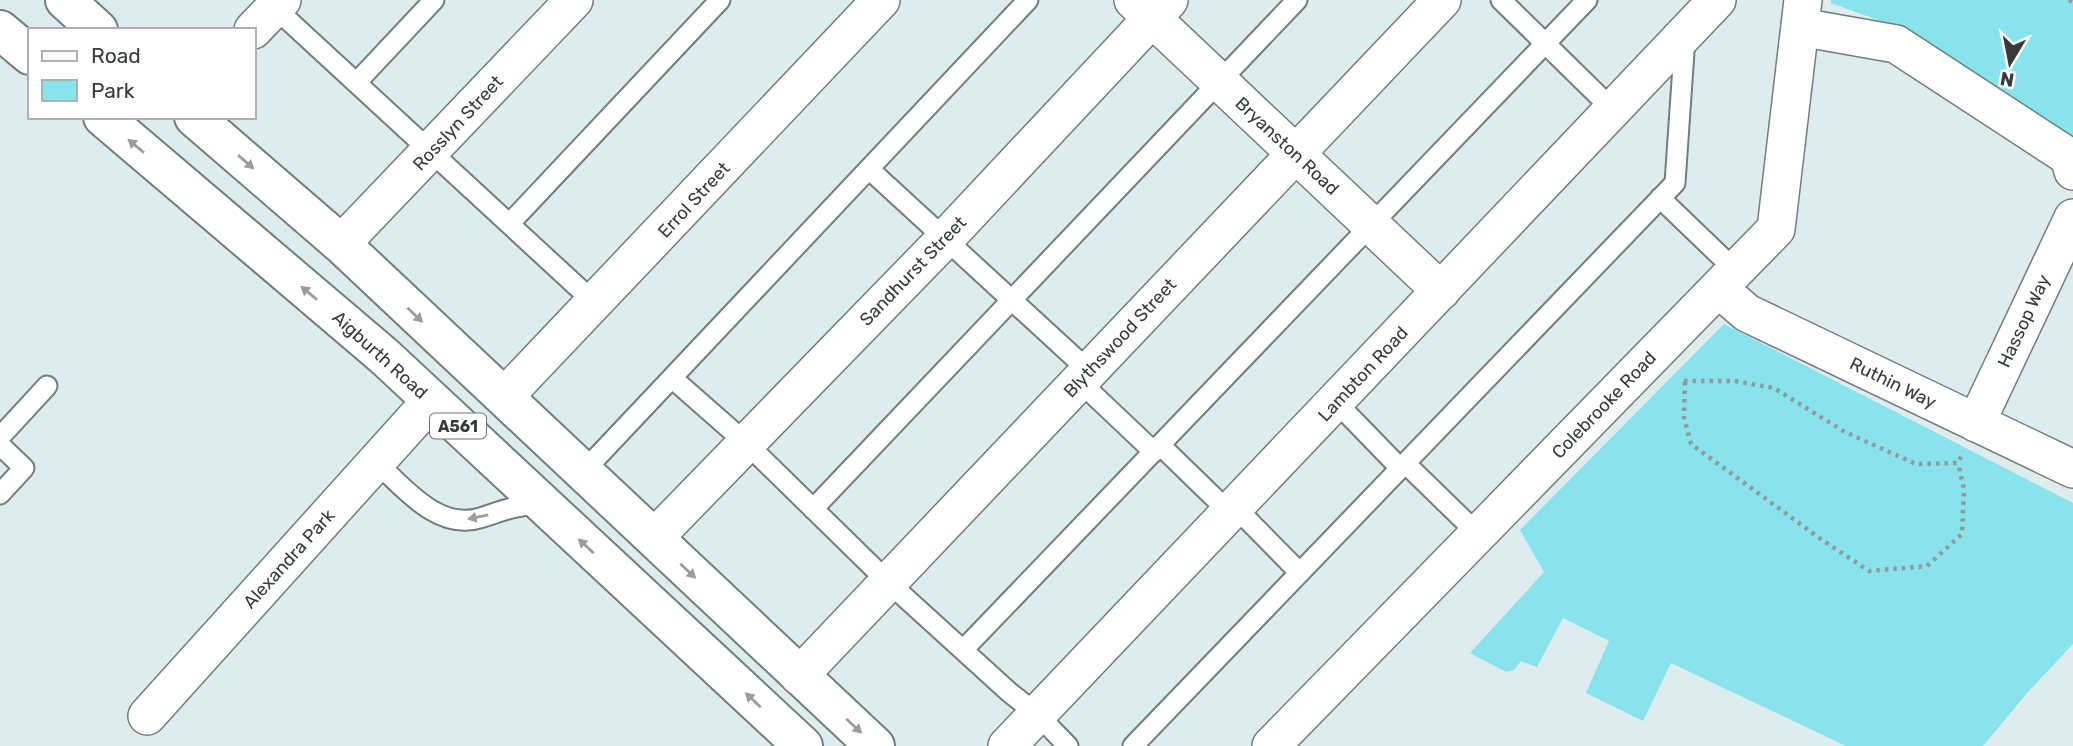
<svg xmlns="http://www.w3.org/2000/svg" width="2073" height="746" font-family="Rubik,sans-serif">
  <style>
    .green { fill: #88e3ec }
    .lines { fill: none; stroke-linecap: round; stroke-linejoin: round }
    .lane-casing { stroke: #717e7f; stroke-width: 23 }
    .street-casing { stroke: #717e7f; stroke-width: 40 }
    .highway-casing { stroke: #717e7f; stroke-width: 42 }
    .path { stroke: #919b9c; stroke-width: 4.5; stroke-dasharray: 3.5 5; stroke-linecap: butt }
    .lane { stroke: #fff; stroke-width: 19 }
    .street { stroke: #fff; stroke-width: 37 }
    .highway { stroke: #fff; stroke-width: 38 }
    .oneway { fill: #9a9c9d }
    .labels { text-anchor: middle; stroke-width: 7; stroke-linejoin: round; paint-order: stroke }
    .shield { fill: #fff; stroke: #727576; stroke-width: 2 }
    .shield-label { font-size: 16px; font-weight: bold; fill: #353a3b }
    .street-label { font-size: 18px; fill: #353a3b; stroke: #fff }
  </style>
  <rect width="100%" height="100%" fill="#deeced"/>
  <!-- green -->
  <path class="green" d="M1831 0H2073V140L1897 27 1831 3Z
    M1724 324 2073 503V644L2028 692 1983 746H1846L1671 663 1643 721 1586 693 1609 641 1563 618 1537 667 1521 661 1514 670 1506 672 1470 653 1544 572 1520 530Z"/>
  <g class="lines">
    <defs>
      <path id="lane" d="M1501 0 1613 110
        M275 8 596 304
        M357 82 434 0
        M869 169 1089 371
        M1660 198 1735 270
        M511 222 720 0
        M672 378 746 443 888 582 1009 692 1037 714 1068 746
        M1079 381 1154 452
        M1336 402 1400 468
        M0 437 47 386
        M0 445 24 468 0 494
        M1160 445 1230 513
        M376 462C403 487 438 531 480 518 503 511 518 503 543 506
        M1405 463 1478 534
        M583 472 1028 0
        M1236 508 1299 572
        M813 509 1297 0
        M963 650 1587 0
        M1133 746 1675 183 1685 37"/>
      <path id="street" d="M1133 0 1441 291
        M1800 27 1896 44 2069 157 2073 171
        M253 30 282 0
        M341 244 574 0
        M1719 289 1747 313 2073 469
        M504 397 881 0
        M1976 423 2073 218
        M654 538 945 239 1169 0
        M799 676 1442 0
        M147 716 431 401
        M1007 746 1717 0
        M1271 746 1776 229 1803 0"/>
      <path id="highway" d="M65 0 98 30
        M0 30 30 55
        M103 117 384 356 803 746
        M194 117 341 244 875 746"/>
    </defs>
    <!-- lane casing -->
    <use href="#lane" class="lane-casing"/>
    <!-- street casing -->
    <use href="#street" class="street-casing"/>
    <!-- highway casing -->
    <use href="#highway" class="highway-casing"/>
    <!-- path -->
    <path class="path" d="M2069 0 2073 2
      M1684 381H1735L1774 388 1845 432 1916 464 1958 463 1963 452
      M1685 382 1684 417 1691 444 1818 537 1869 571 1927 566 1962 534 1964 489 1958 463"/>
    <!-- lane -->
    <use href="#lane" class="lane"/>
    <!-- street -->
    <use href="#street" class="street"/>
    <!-- highway -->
    <use href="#highway" class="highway"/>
  </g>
  <!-- one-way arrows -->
  <defs><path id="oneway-solid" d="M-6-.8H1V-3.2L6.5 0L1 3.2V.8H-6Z" transform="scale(1.75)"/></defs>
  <g class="oneway">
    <use href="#oneway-solid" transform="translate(136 146) rotate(-140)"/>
    <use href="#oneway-solid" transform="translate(246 162) rotate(41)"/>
    <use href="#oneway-solid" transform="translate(309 293) rotate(-140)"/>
    <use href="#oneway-solid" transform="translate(415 315) rotate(43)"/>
    <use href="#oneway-solid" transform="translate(478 517) rotate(168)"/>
    <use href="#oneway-solid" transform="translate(586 546) rotate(-137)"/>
    <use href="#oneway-solid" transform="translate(688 571) rotate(43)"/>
    <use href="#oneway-solid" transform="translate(753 700) rotate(-137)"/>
    <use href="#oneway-solid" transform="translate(854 726) rotate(43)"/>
  </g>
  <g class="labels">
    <!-- shield labels -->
    <rect class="shield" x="430" y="413.5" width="56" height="25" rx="5"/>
    <g class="shield-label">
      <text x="458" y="432">A561</text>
    </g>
    <!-- street labels -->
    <g class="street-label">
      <text transform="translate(458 123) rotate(-47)" y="6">Rosslyn Street</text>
      <text transform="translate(1287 146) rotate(43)" y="6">Bryanston Road</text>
      <text transform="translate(694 200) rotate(-47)" y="6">Errol Street</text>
      <text transform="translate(913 271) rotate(-46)" y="6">Sandhurst Street</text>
      <text transform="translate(2024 321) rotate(-65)" y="6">Hassop Way</text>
      <text transform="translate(1120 338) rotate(-47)" y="6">Blythswood Street</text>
      <text transform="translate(380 355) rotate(42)" y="6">Aigburth Road</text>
      <text transform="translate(1363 374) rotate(-47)" y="6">Lambton Road</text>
      <text transform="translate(1893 383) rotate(26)" y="6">Ruthin Way</text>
      <text transform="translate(1604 405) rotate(-46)" y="6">Colebrooke Road</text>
      <text transform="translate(289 559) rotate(-48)" y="6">Alexandra Park</text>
    </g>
  </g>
  <!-- legend -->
  <rect x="28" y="28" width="228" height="91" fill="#ffffff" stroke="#aeb0b1" stroke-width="2"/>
  <rect x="42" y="51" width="35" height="10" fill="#ffffff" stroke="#aeb0b1" stroke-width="2"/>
  <text x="91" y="63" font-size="21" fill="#353a3b">Road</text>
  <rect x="42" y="80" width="35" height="21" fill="#88e3ec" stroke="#aeb0b1" stroke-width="2"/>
  <text x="91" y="98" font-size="21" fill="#353a3b">Park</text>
  <!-- north arrow -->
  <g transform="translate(2010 63) rotate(190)" stroke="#ffffff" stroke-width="5" paint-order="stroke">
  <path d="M0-5L12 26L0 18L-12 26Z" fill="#353a3b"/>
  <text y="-10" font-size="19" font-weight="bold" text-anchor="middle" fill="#353a3b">N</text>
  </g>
</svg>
